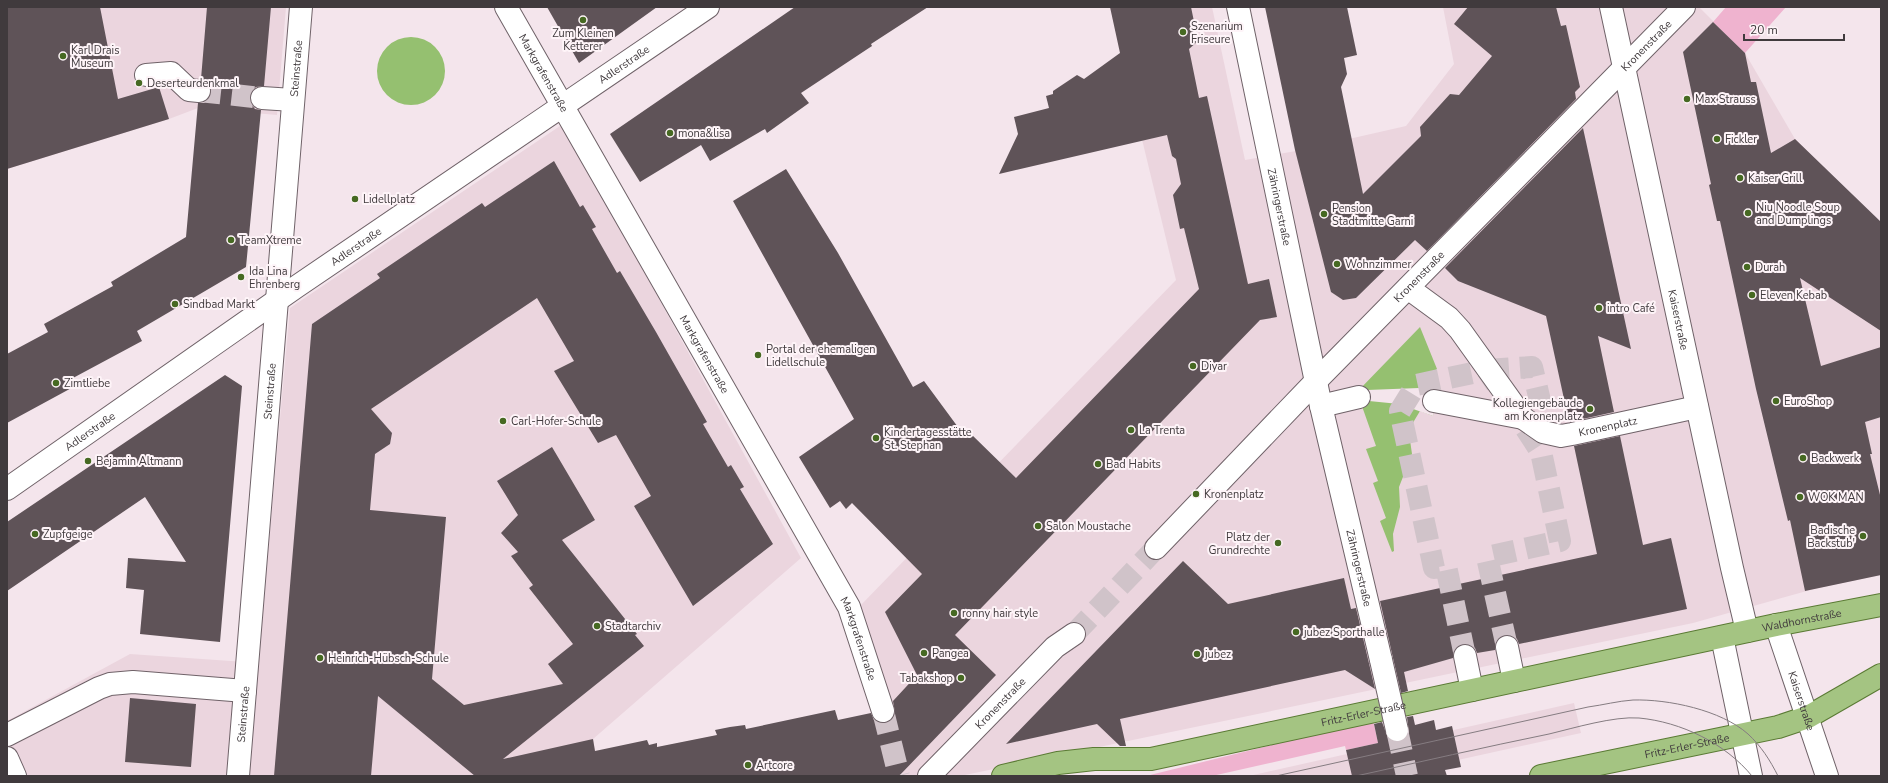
<svg xmlns="http://www.w3.org/2000/svg" width="1888" height="783" font-family="'Nunito Sans',sans-serif">
  <style>
    .built { fill: #ebd5de }
    .green { fill: #efb3cf }
    .water { fill: #95c070 }
    .pier { fill: #f4e5ec }
    .building { fill: #5f5358 }
    .lines { fill: none; stroke-linecap: round; stroke-linejoin: round }
    .minor-tunnel { stroke: #d0c3c9; stroke-width: 22; stroke-dasharray: 22 11; stroke-linecap: butt }
    .minor-casing { stroke: #6f6268; stroke-width: 24 }
    .major-casing { stroke: #5a7a34; stroke-width: 24 }
    .minor { stroke: #fff; stroke-width: 22 }
    .major { stroke: #a4c482; stroke-width: 22 }
    .tram { stroke: #857c81; stroke-width: 1 }
    .minor-bridge-casing { stroke: #6f6268; stroke-width: 24; stroke-linecap: butt }
    .minor-bridge { stroke: #fff; stroke-width: 22 }
    .poi-dot { fill: #466922; stroke: #fef4f8; stroke-width: 1.5 }
    .labels { text-anchor: middle; stroke-width: 4; stroke-linejoin: round; paint-order: stroke }
    .poi-label { font-size: 11px; fill: #403a3d; stroke: #fef4f8; text-anchor: start }
    .street-label { font-size: 11px; fill: #403a3d; stroke: #fef4f8 }
  </style>
  <rect width="100%" height="100%" fill="#f4e5ec"/>
  <!-- built -->
  <path class="built" d="M7 7H286L277 115 198 108 169 119 7 169Z
    M1110 7H1212L1245 160 1296 151 1406 126 1454 64 1443 7H1699L1745 53 1795 139 1827 170 1836 301 1881 329V575L1814 589 1693 623 960 776H903L860 606 1176 280Z
    M563 124 801 558 593 739 600 776H7V721L130 654 258 663 290 308Z
    M1574 703 1581 733 1385 776H1249Z"/>
  <!-- green -->
  <path class="green" d="M1726 7H1786L1745 53 1713 22Z
    M1373 720 1378 743 1346 750 1345 746 1212 776H1146Z"/>
  <!-- water -->
  <path class="water" d="M377 71a34 34 0 1 1 68 0a34 34 0 1 1-68 0Z
    M1420 327 1437 369 1431 373 1421 387 1435 388 1433 416 1420 411 1411 426 1409 433 1412 454 1399 487 1400 507 1393 534 1394 551 1392 552 1380 521 1386 518 1373 483 1378 481 1366 449 1376 446 1357 392Z"/>
  <!-- pier -->
  <path class="pier" d="M1419 388H1435L1433 416 1399 404 1369 401 1367 390Z"/>
  <!-- building -->
  <path class="building" d="M7 7H100L118 99 159 87 169 119 7 169Z
    M207 7H271L264 86 256 87 252 91 250 97 251 104 255 109 261 110 246 267 137 331 142 341 73 378 77 385 7 423V354L48 332 44 324 113 286 111 282 186 237 198 103H204L209 99 211 92V86L207 81 201 79Z
    M547 7H657L579 63Z
    M795 7H928L871 44 872 46 801 93 809 103 767 133 765 129 710 161 701 145 640 182 610 134Z
    M1110 7H1191L1198 41 1189 49 1199 98 1207 96 1248 284 1269 279 1277 317 1260 320 955 635 996 675 899 776H475L378 696 371 776H274L312 324 380 278 377 274 482 203 485 207 554 161 580 207 583 205 596 227 592 229 617 273 620 271 656 332 707 422 703 424 728 467 731 465 744 487 740 489 773 544 693 606 634 506 651 496 616 435 598 443 554 371 574 361 537 298 371 409 392 433 390 444 375 454 370 510 446 517 432 679 464 705 563 684 548 664 573 644 529 588 533 585 511 556 518 552 501 533 518 515 497 481 552 447 595 520 562 540 637 634 635 635 644 646 503 759 593 739 595 751 647 740 649 745 657 743V747L717 735 715 730 730 727 745 725 746 729 835 710 838 720 871 713 874 720 880 723H886L892 720 895 713 893 701 917 675 885 612 922 574 852 503 846 509 840 501 830 508 799 457 854 419 733 201 786 169 838 253 913 387 924 381 966 438 971 434 1016 478 1199 289 1184 228 1180 229 1173 195 1181 184 1176 159 1172 156 1167 135 999 174 1018 134 1014 117 1049 108 1046 96 1053 94V91L1077 75 1084 79 1120 53Z
    M1265 7H1347L1357 55 1344 58 1347 74 1341 87 1363 194 1421 136 1420 127 1450 94 1459 95 1492 56 1454 24 1468 7H1556L1561 26 1566 25 1580 87 1575 92 1576 99 1427 251 1415 240 1356 298 1343 300 1331 292 1295 150Z
    M1713 22 1745 53 1751 82H1756L1771 153 1795 139 1881 222V331L1800 278 1821 366 1881 347V417L1865 422 1872 454H1870L1881 499V575L1805 591 1790 520 1788 521 1756 389 1720 221H1717L1709 185 1711 184 1683 52Z
    M1583 128 1631 349 1598 336 1614 412 1569 422 1546 316 1458 281 1445 268Z
    M225 375 242 386 220 642 140 634 144 590 126 588 128 558 186 562 145 497 7 591V522Z
    M1620 436 1643 545 1671 538 1687 609 1519 644 1517 639 1511 635H1504L1498 638 1495 643V650L1477 653 1475 648 1469 644H1462L1456 647 1453 652V658L1404 672 1408 691 1401 693 1380 601 1597 554 1574 446Z
    M1183 561 1228 604 1344 578 1351 609 1356 608 1375 689 1345 670 1120 719 1126 746H1120L1097 724 1006 744Z
    M130 698 196 704 191 767 125 762Z
    M1413 716 1415 725 1434 720 1436 730 1452 726 1461 767 1445 770 1447 776H1352L1346 750 1378 743 1374 724 1382 722 1388 738 1393 742H1400L1406 739 1409 733 1407 717Z"/>
  <g class="lines">
    <!-- minor-tunnel -->
    <path class="minor-tunnel" d="M199 91 262 98
      M1487 370 1532 367 1541 405V447
      M1074 634 1156 548
      M1507 647 1487 557 1560 541 1541 452 1515 412
      M1465 656 1446 566 1434 568 1400 411 1416 385 1487 370 1497 385
      M883 711 899 776
      M1397 730 1407 776"/>
    <defs>
      <g id="minor">
        <path id="s1" d="M506 7 849 607 883 711"/>
        <path id="s2" d="M1238 7 1321 406 1381 660"/>
        <path id="s3" d="M1611 7 1732 568 1747 631"/>
        <path d="M146 75 171 73 189 90 199 91"/>
        <path d="M262 98 293 100"/>
        <path id="s4" d="M1408 288 1449 318 1460 330 1523 418 1543 432 1561 436 1572 434 1697 407"/>
        <path d="M1434 401 1523 418"/>
        <path d="M1321 406 1359 397"/>
        <path id="s5" d="M7 489 296 287 708 7"/>
        <path id="s6" d="M1156 548 1316 381 1684 7"/>
        <path id="s7" d="M1776 625 1827 776"/>
        <path d="M1722 637 1751 776"/>
        <path d="M1507 647 1514 681"/>
        <path d="M1465 656 1472 690"/>
        <path d="M7 735 99 688 110 684 133 682 245 691"/>
        <path d="M7 758 15 776"/>
        <path id="s8" d="M238 776 301 7"/>
        <path id="s9" d="M929 776 1055 647 1074 634"/>
      </g>
      <g id="major">
        <path id="s10" d="M1003 776 1058 763 1094 759H1151L1776 625 1881 605"/>
        <path id="s11" d="M1541 776 1778 727 1808 717 1881 675"/>
      </g>
    </defs>
    <!-- minor casing -->
    <use href="#minor" class="minor-casing"/>
    <!-- major casing -->
    <use href="#major" class="major-casing"/>
    <!-- minor -->
    <use href="#minor" class="minor"/>
    <!-- major -->
    <use href="#major" class="major"/>
    <!-- tram -->
    <path class="tram" d="M1276 776 1588 707C1603 705 1618 701 1633 700 1668 699 1721 710 1748 734 1761 746 1770 760 1778 776
      M1356 776C1420 762 1485 747 1549 734 1574 728 1614 716 1639 718 1681 722 1725 743 1752 776"/>
    <defs>
      <path id="minor-bridge" d="M1381 660 1397 730"/>
    </defs>
    <!-- minor-bridge casing -->
    <use href="#minor-bridge" class="minor-bridge-casing"/>
    <!-- minor-bridge -->
    <use href="#minor-bridge" class="minor-bridge"/>
  </g>
  <!-- markers -->
  <g class="poi-dot">
    <circle cx="583" cy="20" r="4"/>
    <circle cx="1183" cy="32" r="4"/>
    <circle cx="63" cy="56" r="4"/>
    <circle cx="139" cy="83" r="4"/>
    <circle cx="1687" cy="99" r="4"/>
    <circle cx="670" cy="133" r="4"/>
    <circle cx="1717" cy="139" r="4"/>
    <circle cx="1740" cy="178" r="4"/>
    <circle cx="355" cy="199" r="4"/>
    <circle cx="1748" cy="213" r="4"/>
    <circle cx="1324" cy="214" r="4"/>
    <circle cx="231" cy="240" r="4"/>
    <circle cx="1337" cy="264" r="4"/>
    <circle cx="1747" cy="267" r="4"/>
    <circle cx="241" cy="277" r="4"/>
    <circle cx="1752" cy="295" r="4"/>
    <circle cx="175" cy="304" r="4"/>
    <circle cx="1599" cy="308" r="4"/>
    <circle cx="758" cy="355" r="4"/>
    <circle cx="1193" cy="366" r="4"/>
    <circle cx="56" cy="383" r="4"/>
    <circle cx="1776" cy="401" r="4"/>
    <circle cx="1590" cy="409" r="4"/>
    <circle cx="503" cy="421" r="4"/>
    <circle cx="1131" cy="430" r="4"/>
    <circle cx="876" cy="438" r="4"/>
    <circle cx="1803" cy="458" r="4"/>
    <circle cx="88" cy="461" r="4"/>
    <circle cx="1098" cy="464" r="4"/>
    <circle cx="1196" cy="494" r="4"/>
    <circle cx="1800" cy="497" r="4"/>
    <circle cx="1038" cy="526" r="4"/>
    <circle cx="35" cy="534" r="4"/>
    <circle cx="1863" cy="536" r="4"/>
    <circle cx="1278" cy="543" r="4"/>
    <circle cx="954" cy="613" r="4"/>
    <circle cx="597" cy="626" r="4"/>
    <circle cx="1296" cy="632" r="4"/>
    <circle cx="924" cy="653" r="4"/>
    <circle cx="1197" cy="654" r="4"/>
    <circle cx="320" cy="658" r="4"/>
    <circle cx="961" cy="678" r="4"/>
    <circle cx="748" cy="765" r="4"/>
  </g>
  <g class="labels">
    <!-- poi labels -->
    <g class="poi-label">
      <text x="1191" y="30">Szenarium<tspan x="1191" dy="13">Friseure</tspan></text>
      <text x="583" y="37" text-anchor="middle">Zum Kleinen<tspan x="583" dy="13">Ketterer</tspan></text>
      <text x="71" y="54">Karl Drais<tspan x="71" dy="13">Museum</tspan></text>
      <text x="147" y="87">Deserteurdenkmal</text>
      <text x="1695" y="103">Max Strauss</text>
      <text x="678" y="137">mona&amp;lisa</text>
      <text x="1725" y="143">Fickler</text>
      <text x="1748" y="182">Kaiser Grill</text>
      <text x="363" y="203">Lidellplatz</text>
      <text x="1756" y="211">Niu Noodle Soup<tspan x="1756" dy="13">and Dumplings</tspan></text>
      <text x="1332" y="212">Pension<tspan x="1332" dy="13">Stadtmitte Garni</tspan></text>
      <text x="239" y="244">TeamXtreme</text>
      <text x="1345" y="268">Wohnzimmer</text>
      <text x="1755" y="271">Durah</text>
      <text x="249" y="275">Ida Lina<tspan x="249" dy="13">Ehrenberg</tspan></text>
      <text x="1760" y="299">Eleven Kebab</text>
      <text x="183" y="308">Sindbad Markt</text>
      <text x="1607" y="312">intro Café</text>
      <text x="766" y="353">Portal der ehemaligen<tspan x="766" dy="13">Lidellschule</tspan></text>
      <text x="1201" y="370">Diyar</text>
      <text x="64" y="387">Zimtliebe</text>
      <text x="1784" y="405">EuroShop</text>
      <text x="1582" y="407" text-anchor="end">Kollegiengebäude<tspan x="1582" dy="13">am Kronenplatz</tspan></text>
      <text x="511" y="425">Carl-Hofer-Schule</text>
      <text x="1139" y="434">La Trenta</text>
      <text x="884" y="436">Kindertagesstätte<tspan x="884" dy="13">St. Stephan</tspan></text>
      <text x="1811" y="462">Backwerk</text>
      <text x="96" y="465">Bejamin Altmann</text>
      <text x="1106" y="468">Bad Habits</text>
      <text x="1204" y="498">Kronenplatz</text>
      <text x="1808" y="501">WOK MAN</text>
      <text x="1046" y="530">Salon Moustache</text>
      <text x="1855" y="534" text-anchor="end">Badische<tspan x="1855" dy="13">Backstub'</tspan></text>
      <text x="43" y="538">Zupfgeige</text>
      <text x="1270" y="541" text-anchor="end">Platz der<tspan x="1270" dy="13">Grundrechte</tspan></text>
      <text x="962" y="617">ronny hair style</text>
      <text x="605" y="630">Stadtarchiv</text>
      <text x="1304" y="636">jubez Sporthalle</text>
      <text x="932" y="657">Pangea</text>
      <text x="1205" y="658">jubez</text>
      <text x="328" y="662">Heinrich-Hübsch-Schule</text>
      <text x="953" y="682" text-anchor="end">Tabakshop</text>
      <text x="756" y="769">Artcore</text>
    </g>
    <!-- street labels -->
    <g class="street-label">
      <text dy="4" stroke="none"><textPath href="#s6" startOffset="702">Kronenstraße</textPath></text>
      <text dy="4" stroke="none"><textPath href="#s5" startOffset="749">Adlerstraße</textPath></text>
      <text dy="4" stroke="none"><textPath href="#s8" startOffset="710">Steinstraße</textPath></text>
      <text dy="4" stroke="none"><textPath href="#s1" startOffset="76">Markgrafenstraße</textPath></text>
      <text dy="4" stroke="none"><textPath href="#s2" startOffset="204">Zähringerstraße</textPath></text>
      <text dy="4" stroke="none"><textPath href="#s5" startOffset="425">Adlerstraße</textPath></text>
      <text dy="4" stroke="none"><textPath href="#s6" startOffset="378">Kronenstraße</textPath></text>
      <text dy="4" stroke="none"><textPath href="#s3" startOffset="320">Kaiserstraße</textPath></text>
      <text dy="4" stroke="none"><textPath href="#s1" startOffset="400">Markgrafenstraße</textPath></text>
      <text dy="4" stroke="none"><textPath href="#s8" startOffset="386">Steinstraße</textPath></text>
      <text dy="4" stroke="none"><textPath href="#s4" startOffset="266">Kronenplatz</textPath></text>
      <text dy="4" stroke="none"><textPath href="#s5" startOffset="101">Adlerstraße</textPath></text>
      <text dy="4" stroke="none"><textPath href="#s2" startOffset="574">Zähringerstraße</textPath></text>
      <text dy="4" stroke="none"><textPath href="#s10" startOffset="815">Waldhornstraße</textPath></text>
      <text dy="4" stroke="none"><textPath href="#s1" startOffset="724">Markgrafenstraße</textPath></text>
      <text dy="4" stroke="none"><textPath href="#s7" startOffset="80">Kaiserstraße</textPath></text>
      <text dy="4" stroke="none"><textPath href="#s9" startOffset="102">Kronenstraße</textPath></text>
      <text dy="4" stroke="none"><textPath href="#s10" startOffset="367">Fritz-Erler-Straße</textPath></text>
      <text dy="4" stroke="none"><textPath href="#s8" startOffset="62">Steinstraße</textPath></text>
      <text dy="4" stroke="none"><textPath href="#s11" startOffset="149">Fritz-Erler-Straße</textPath></text>
    </g>
  </g>
  <!-- border -->
  <rect width="1888" height="783" fill="none" stroke="#403a3d" stroke-width="16"/>
  <!-- scale -->
  <path d="M1744 34v6h100v-6" fill="none" stroke="#403a3d" stroke-width="2"/>
  <text x="1750" y="34" font-size="12" fill="#403a3d" stroke="#fef4f8" stroke-width="3" paint-order="stroke">20 m</text>
</svg>
